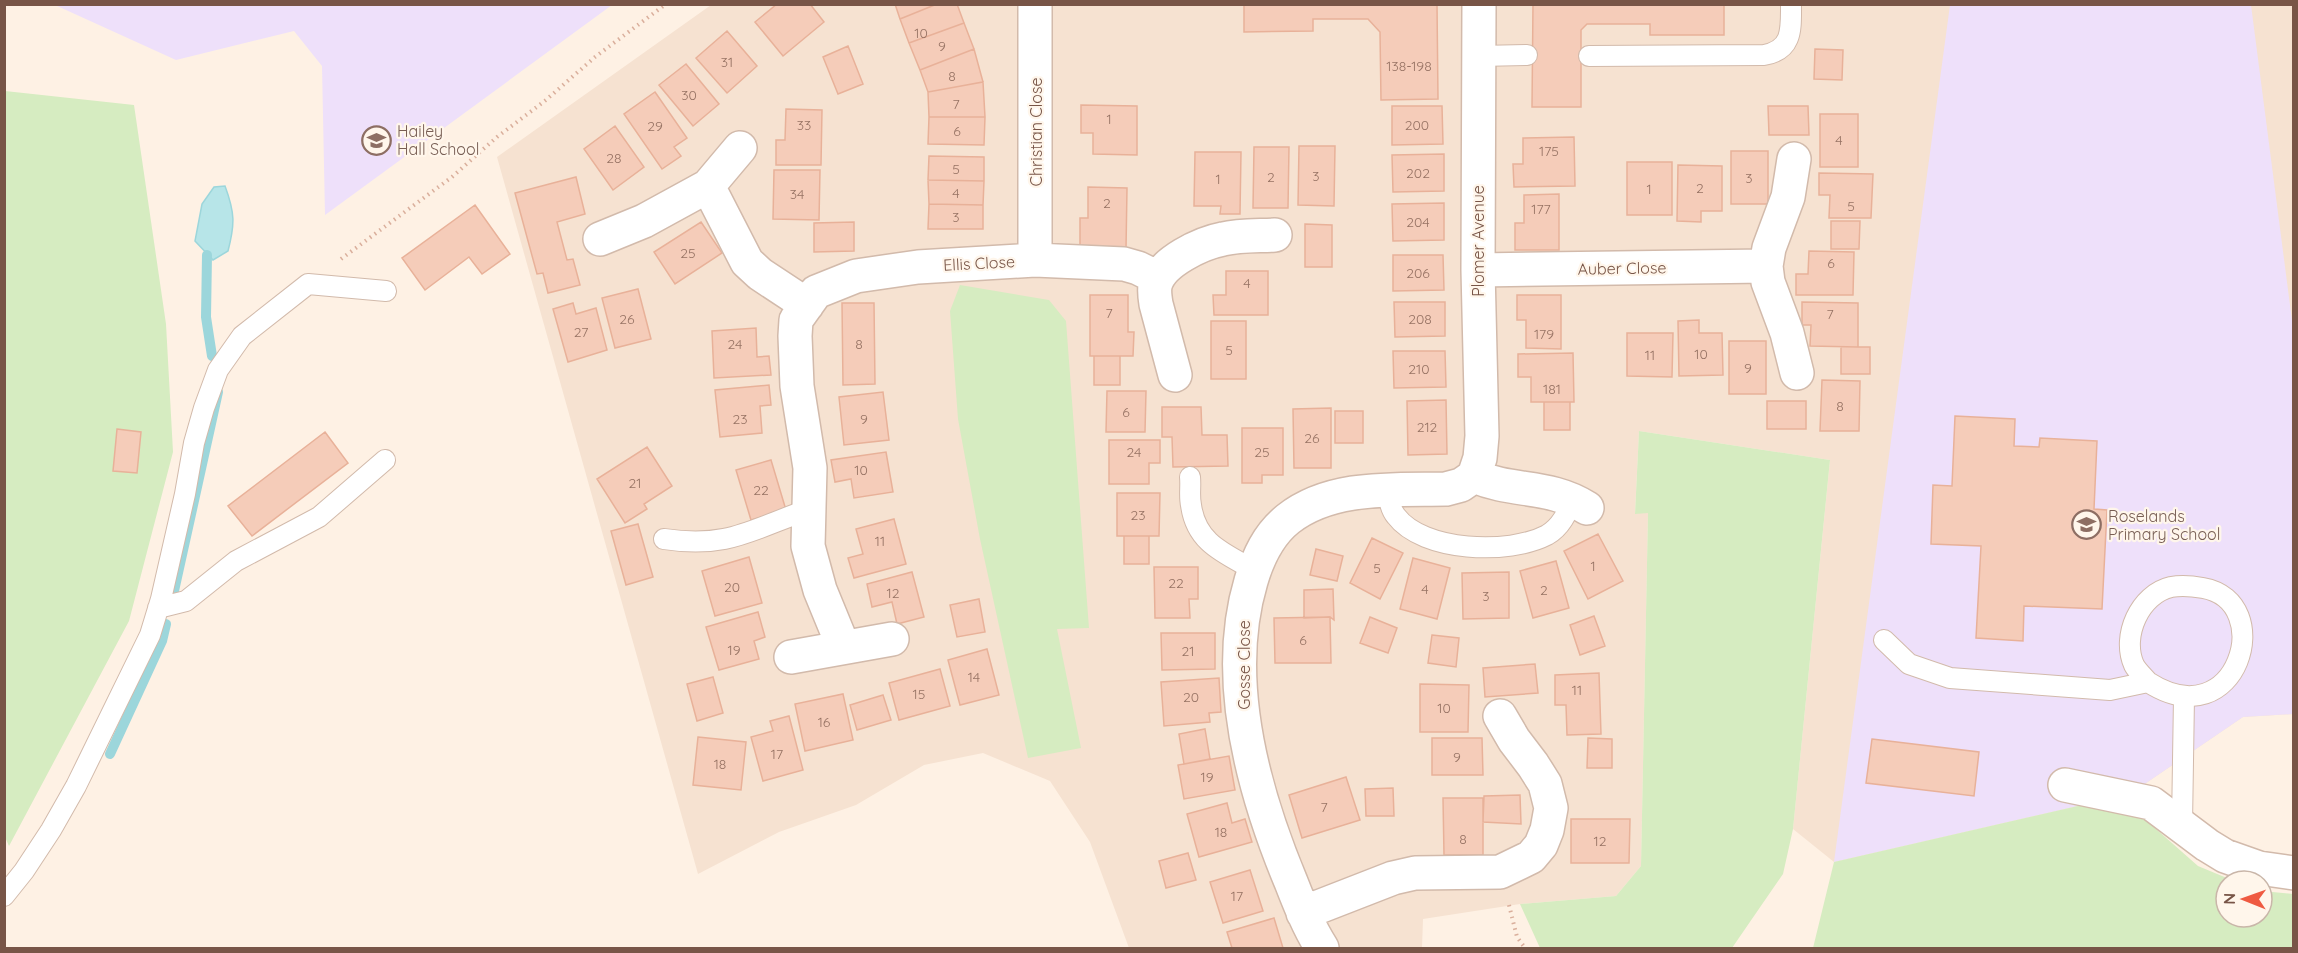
<svg xmlns="http://www.w3.org/2000/svg" width="2298" height="953" font-family="Quicksand,sans-serif">
  <style>
    .residential { fill: #f6e2d1 }
    .education { fill: #eee0fa }
    .green { fill: #d6ecc1 }
    .water { fill: #b7e5e8; stroke: #9cd6db; stroke-width: 1.5 }
    .lines { fill: none; stroke-linecap: round; stroke-linejoin: round }
    .stream { stroke: #9cd6db; stroke-width: 10 }
    .building { fill: #f5ccb9; stroke: #e8b199; stroke-width: 1.5 }
    .service-casing { stroke: #d2baab; stroke-width: 22 }
    .minor-casing { stroke: #d2baab; stroke-width: 36 }
    .path { stroke: #daaf9c; stroke-width: 4; stroke-dasharray: 1.5 4.5; stroke-linecap: butt }
    .service { stroke: #fff; stroke-width: 20 }
    .minor { stroke: #fff; stroke-width: 33 }
    .labels { text-anchor: middle; stroke-width: 4.5; stroke-linejoin: round; paint-order: stroke }
    .number-label { font-size: 14px; fill: #977364 }
    .education-label { font-size: 16px; fill: #785e54; stroke: #fff6eb; text-anchor: start }
    .street-label { font-size: 16px; fill: #785547; stroke: #fff6eb }
  </style>
  <rect width="100%" height="100%" fill="#fef1e4"/>
  <!-- residential -->
  <path class="residential" d="M711 5H2293V714L2243 717 2130 794 1834 862 1793 829 1830 460 1639 431 1635 513H1648L1641 866 1616 896 1520 904 1423 919 1422 948H1129L1090 842 1050 781 983 753 924 765 856 805 779 832 698 874 497 157Z"/>
  <!-- education -->
  <path class="education" d="M55 5H612L325 215 322 66 294 31 176 60Z
    M1950 5H2251L2294 336 2293 714 2243 717 2130 794 1834 862Z"/>
  <!-- green -->
  <path class="green" d="M5 91 134 105 166 324 173 452 129 621 9 846 5 837Z
    M960 285 1049 300 1066 321 1089 628 1057 629 1081 748 1028 758 980 539 958 419 950 311Z
    M1639 431 1830 460 1793 829 1783 874 1732 948H1540L1520 904 1616 896 1641 866 1648 513 1635 514Z
    M2130 794 2156 829 2198 866 2234 881H2226V917H2262V891L2293 894V948H1813L1834 862Z"/>
  <!-- water -->
  <path class="water" d="M225 186C235 213 235 224 228 251L213 260 195 241 202 204 214 187Z"/>
  <g class="lines">
    <!-- stream -->
    <path class="stream" d="M207 255 206 317 212 356
      M172 600 218 392
      M110 754 162 641 166 624"/>
  </g>
  <!-- building -->
  <path class="building" d="M777 4H810L824 22 783 56 755 22Z
    M895 4H937L900 19Z
    M937 4H957L964 23 909 43 900 19Z
    M1244 4H1437L1438 99 1381 100 1380 32 1368 19H1313V31L1244 32Z
    M1533 4H1724V35H1650V24H1587L1581 30V107H1532Z
    M964 23 974 49 920 70 909 43Z
    M727 31 757 66 727 93 696 58Z
    M848 46 863 84 838 94 823 57Z
    M974 49 983 82 928 92 920 70Z
    M1815 49 1843 50 1842 80 1814 79Z
    M686 64 719 104 693 126 659 85Z
    M983 82 985 117H929L928 92Z
    M655 92 687 138 674 147 681 156 662 169 624 114Z
    M1081 105 1137 106V155L1093 154V133H1081Z
    M1392 106H1442L1443 144 1392 145Z
    M1768 106H1808L1809 135H1769Z
    M786 109 822 110 821 165H776V140H785Z
    M1820 114H1858V167H1820Z
    M929 117H985L984 145 928 144Z
    M615 126 644 167 613 190 584 149Z
    M1574 137 1575 186 1514 187 1513 164H1523V138Z
    M1299 146H1335L1334 206 1298 205Z
    M1254 147H1289L1288 208H1253Z
    M1731 151H1768V204H1731Z
    M1195 152H1241L1240 214H1220L1221 206H1194Z
    M1444 154V191L1393 192 1392 155Z
    M929 156 984 157V181L928 180Z
    M1627 162H1672V215H1627Z
    M1678 165 1722 166V211H1701V222L1677 221Z
    M774 170H820L819 220 773 219Z
    M1819 173 1873 174 1871 218H1829L1830 195H1819Z
    M576 177 585 214 557 222 567 260 573 259 580 285 548 293 543 273 537 274 515 193Z
    M928 180 984 181 983 205 929 204Z
    M1088 187 1127 188 1126 249 1080 248V218H1088Z
    M1559 194V250H1515V223H1524V195Z
    M1444 203V240L1393 241 1392 204Z
    M929 204 983 205V229H928Z
    M475 205 510 254 482 274 469 257 425 290 402 258Z
    M1831 221H1860L1859 249H1831Z
    M701 222 722 253 675 284 654 252Z
    M854 222V251L814 252V223Z
    M1305 224 1332 225V267H1305Z
    M1809 251 1854 252 1853 295H1796V274H1808Z
    M1393 255H1443L1444 290 1393 291Z
    M1226 271H1268V315H1214L1213 295H1226Z
    M638 289 651 339 615 348 602 298Z
    M1090 295H1128V332H1134L1133 356H1090Z
    M1517 295H1561V349L1526 348V320H1517Z
    M1394 302H1445V336L1395 337Z
    M1802 302 1858 303V347L1810 346 1811 325H1802Z
    M573 303 576 314 596 308 607 350 568 362 553 309Z
    M842 303H874L875 384 843 385Z
    M1699 320V333H1722L1723 375 1679 376 1678 321Z
    M1211 321H1246V379H1211Z
    M756 328 757 357 769 356 771 375 714 378 712 331Z
    M1627 333H1673L1672 377 1627 376Z
    M1729 341H1766V394H1729Z
    M1841 347H1870V374H1841Z
    M1393 351H1445L1446 387 1394 388Z
    M1573 353 1574 402H1531V377H1518V354Z
    M1094 356H1120V385H1094Z
    M1822 380 1860 381 1859 431H1820Z
    M769 385 771 405 760 406 762 433 720 437 715 390Z
    M1107 391H1146L1145 432H1106Z
    M883 392 889 440 844 445 839 397Z
    M1446 400 1447 454 1408 455 1407 401Z
    M1767 401H1806V429H1767Z
    M1544 402H1570V430H1544Z
    M1162 407H1201L1202 435H1227L1228 466 1173 467 1172 437H1162Z
    M1331 408V468H1294L1293 409Z
    M1335 411H1363V443H1335Z
    M1955 416 2015 419 2014 446 2039 447 2040 438 2097 441 2094 509 2107 510 2102 609 2024 606 2023 641 1976 638 1981 546 1931 544 1933 485 1952 486Z
    M1242 428H1283V475H1262V483H1242Z
    M117 429 141 432 137 473 113 471Z
    M325 432 348 463 252 536 228 506Z
    M1109 440H1160V463H1149V484H1109Z
    M647 447 672 486 644 504 647 509 625 523 597 479Z
    M886 452 893 492 854 498 851 479 835 482 831 460Z
    M771 460 786 510 751 520 736 470Z
    M1117 493H1160L1159 536H1117Z
    M894 519 906 564 854 578 848 558 863 554 856 529Z
    M638 524 653 577 626 585 611 531Z
    M1598 534 1623 581 1588 599 1564 551Z
    M1124 536H1149V564H1124Z
    M1372 538 1403 553 1380 599 1350 583Z
    M1316 549 1343 556 1337 581 1310 575Z
    M749 557 762 603 715 616 702 571Z
    M1413 558 1450 568 1437 619 1400 609Z
    M1556 561 1569 608 1533 618 1520 571Z
    M1154 567H1198V599H1189L1190 618H1155Z
    M912 572 924 617 897 624 892 602 872 607 867 584Z
    M1509 572V618L1463 619 1462 573Z
    M1333 589 1334 620 1330 617 1304 618V590Z
    M979 599 985 632 957 637 950 605Z
    M758 612 765 637 754 641 759 659 719 670 706 627Z
    M1594 616 1605 646 1580 655 1570 625Z
    M1330 617 1331 663H1275L1274 618Z
    M1370 617 1397 628 1388 653 1360 643Z
    M1161 633H1215V669L1162 670Z
    M1432 635 1459 638 1456 667 1428 663Z
    M987 649 999 695 960 705 948 660Z
    M1535 664 1538 693 1485 697 1483 668Z
    M940 669 950 706 899 720 889 683Z
    M1599 673 1601 734 1567 735 1566 705H1555V675Z
    M713 677 723 713 697 721 687 684Z
    M1219 678 1221 712 1209 713 1210 722 1164 726 1161 682Z
    M1420 684 1469 685 1468 732H1420Z
    M843 694 853 740 805 751 795 704Z
    M883 695 891 720 857 730 850 705Z
    M789 716 803 770 763 781 751 737 773 731 770 721Z
    M1205 729 1210 759 1184 764 1179 734Z
    M698 737 746 742 741 790 693 785Z
    M1432 738H1482L1483 775H1432Z
    M1588 738 1612 739V768H1587Z
    M1872 739 1979 752 1974 796 1866 783Z
    M1229 756 1235 790 1184 799 1178 765Z
    M1346 777 1360 820 1302 838 1289 795Z
    M1393 788 1394 816H1366L1365 789Z
    M1520 795 1521 824 1483 822 1484 796Z
    M1443 798H1483V855H1444Z
    M1227 803 1232 823 1245 819 1252 842 1199 857 1187 814Z
    M1571 819H1630L1629 863H1571Z
    M1188 853 1196 880 1166 888 1159 861Z
    M1250 870 1263 911 1223 923 1210 882Z
    M1274 918 1283 948H1232L1227 932Z"/>
  <g class="lines">
    <defs>
      <path id="service" d="M1479 56 1527 55
        M1589 56 1764 55C1793 50 1791 29 1791 4
        M1190 477C1191 486 1189 496 1191 505 1196 543 1224 553 1254 570
        M1388 490C1389 499 1390 509 1396 516 1423 552 1509 555 1547 535 1561 527 1567 513 1573 499
        M664 539C728 549 752 529 810 509
        M158 608 186 601 236 561 319 517 385 460
        M1884 640 1909 664 1950 678 2110 690 2148 682C2238 740 2278 601 2203 588 2192 586 2182 585 2171 587 2140 594 2121 636 2134 665 2137 671 2144 677 2148 682
        M2182 825 2184 697
        M4 896 24 871 51 830 76 786 150 635 161 599 185 494 194 443 204 408 218 370 242 336 308 284 386 291"/>
      <path id="minor" d="M1035 4V260
        M1794 159 1788 197 1769 248 1766 266 1768 282 1787 333 1797 373
        M708 186 747 262 760 274 807 305
        M600 239 644 221 708 186 740 148
        M1478 270 1766 266
        M1175 375 1156 304C1155 298 1154 292 1155 286 1160 262 1202 243 1223 239 1240 235 1258 236 1275 235
        M1474 476 1480 458 1482 436 1478 270 1479 4
        M1474 476C1514 493 1549 484 1587 508
        M843 646 820 590 808 546 810 468 797 386 795 336 796 320 816 292 856 276 918 267 1035 260 1124 264 1138 268 1158 278
        M791 657 892 639
        M2065 785 2151 803 2207 845 2225 856 2259 868 2294 873
        M1303 913 1393 878 1415 873 1500 872 1531 857 1541 845 1547 830 1551 808 1545 784 1533 765 1514 740 1500 716
        M1322 948C1309 928 1300 905 1291 882 1253 791 1222 678 1251 581 1258 557 1268 535 1288 519 1331 485 1393 490 1446 489L1461 485 1474 476"/>
    </defs>
    <!-- service casing -->
    <use href="#service" class="service-casing"/>
    <!-- minor casing -->
    <use href="#minor" class="minor-casing"/>
    <!-- path -->
    <path class="path" d="M341 259 452 177 497 137 546 100 595 57 666 4
      M1509 905 1517 937 1525 948"/>
    <!-- service -->
    <use href="#service" class="service"/>
    <!-- minor -->
    <use href="#minor" class="minor"/>
  </g>
  <!-- icons -->
  <defs>
    <symbol id="school-ring" viewBox="-11 -11 22 22"><circle r="9.5" fill="#fff6eb" stroke="#8d6e63" stroke-width="1.5"/><path d="M0-5L7-2L0 1L-7-2ZM-4 1L0 2.5L4 1V4Q0 6-4 4Z" fill="#8d6e63"/></symbol>
  </defs>
  <g fill-rule="evenodd">
    <use href="#school-ring" x="360" y="124" width="33" height="33"/>
    <use href="#school-ring" x="2070" y="508" width="33" height="33"/>
  </g>
  <g class="labels">
    <!-- number labels -->
    <g class="number-label">
      <text x="921" y="38">10</text>
      <text x="942" y="51">9</text>
      <text x="727" y="67">31</text>
      <text x="1409" y="71">138-198</text>
      <text x="952" y="81">8</text>
      <text x="689" y="100">30</text>
      <text x="956" y="109">7</text>
      <text x="1109" y="124">1</text>
      <text x="804" y="130">33</text>
      <text x="1417" y="130">200</text>
      <text x="655" y="131">29</text>
      <text x="957" y="136">6</text>
      <text x="1839" y="145">4</text>
      <text x="1549" y="156">175</text>
      <text x="614" y="163">28</text>
      <text x="956" y="174">5</text>
      <text x="1418" y="178">202</text>
      <text x="1316" y="181">3</text>
      <text x="1271" y="182">2</text>
      <text x="1749" y="183">3</text>
      <text x="1218" y="184">1</text>
      <text x="1700" y="193">2</text>
      <text x="1649" y="194">1</text>
      <text x="956" y="198">4</text>
      <text x="797" y="199">34</text>
      <text x="1107" y="208">2</text>
      <text x="1851" y="211">5</text>
      <text x="1541" y="214">177</text>
      <text x="956" y="222">3</text>
      <text x="1418" y="227">204</text>
      <text x="688" y="258">25</text>
      <text x="1831" y="268">6</text>
      <text x="1418" y="278">206</text>
      <text x="1247" y="288">4</text>
      <text x="1109" y="318">7</text>
      <text x="1830" y="319">7</text>
      <text x="627" y="324">26</text>
      <text x="1420" y="324">208</text>
      <text x="581" y="337">27</text>
      <text x="1544" y="339">179</text>
      <text x="735" y="349">24</text>
      <text x="859" y="349">8</text>
      <text x="1229" y="355">5</text>
      <text x="1701" y="359">10</text>
      <text x="1650" y="360">11</text>
      <text x="1748" y="373">9</text>
      <text x="1419" y="374">210</text>
      <text x="1552" y="394">181</text>
      <text x="1840" y="411">8</text>
      <text x="1126" y="417">6</text>
      <text x="740" y="424">23</text>
      <text x="864" y="424">9</text>
      <text x="1427" y="432">212</text>
      <text x="1312" y="443">26</text>
      <text x="1134" y="457">24</text>
      <text x="1262" y="457">25</text>
      <text x="861" y="475">10</text>
      <text x="635" y="488">21</text>
      <text x="761" y="495">22</text>
      <text x="1138" y="520">23</text>
      <text x="880" y="546">11</text>
      <text x="1593" y="571">1</text>
      <text x="1377" y="573">5</text>
      <text x="1176" y="588">22</text>
      <text x="732" y="592">20</text>
      <text x="1425" y="594">4</text>
      <text x="1544" y="595">2</text>
      <text x="893" y="598">12</text>
      <text x="1486" y="601">3</text>
      <text x="1303" y="645">6</text>
      <text x="734" y="655">19</text>
      <text x="1188" y="656">21</text>
      <text x="974" y="682">14</text>
      <text x="1577" y="695">11</text>
      <text x="919" y="699">15</text>
      <text x="1191" y="702">20</text>
      <text x="1444" y="713">10</text>
      <text x="824" y="727">16</text>
      <text x="777" y="759">17</text>
      <text x="1457" y="762">9</text>
      <text x="720" y="769">18</text>
      <text x="1207" y="782">19</text>
      <text x="1324" y="812">7</text>
      <text x="1221" y="837">18</text>
      <text x="1463" y="844">8</text>
      <text x="1600" y="846">12</text>
      <text x="1237" y="901">17</text>
    </g>
    <!-- education labels -->
    <g class="education-label">
      <text x="397" y="137">Hailey<tspan x="397" dy="18">Hall School</tspan></text>
      <text x="2108" y="522">Roselands<tspan x="2108" dy="18">Primary School</tspan></text>
    </g>
    <!-- street labels -->
    <g class="street-label">
      <text transform="translate(1036 132) rotate(-90)" y="6">Christian Close</text>
      <text transform="translate(1478 241) rotate(-90)" y="6">Plomer Avenue</text>
      <text transform="translate(979 263) rotate(-3)" y="6">Ellis Close</text>
      <text transform="translate(1622 268) rotate(-1)" y="6">Auber Close</text>
      <text transform="translate(1244 665) rotate(-90)" y="6">Gosse Close</text>
    </g>
  </g>
  <!-- border -->
  <rect width="2298" height="953" fill="none" stroke="#785547" stroke-width="12"/>
  <!-- north arrow -->
  <g transform="translate(2244 899) rotate(271)"><circle r="28" fill="#fff6eb" stroke="#c9b6a9" stroke-width="1.5"/>
  <path d="M0-4.5L10 22L0 15L-10 22Z" fill="#ef5a41"/>
  <text y="-9" font-size="16" font-weight="bold" text-anchor="middle" fill="#785547">N</text>
  </g>
</svg>
